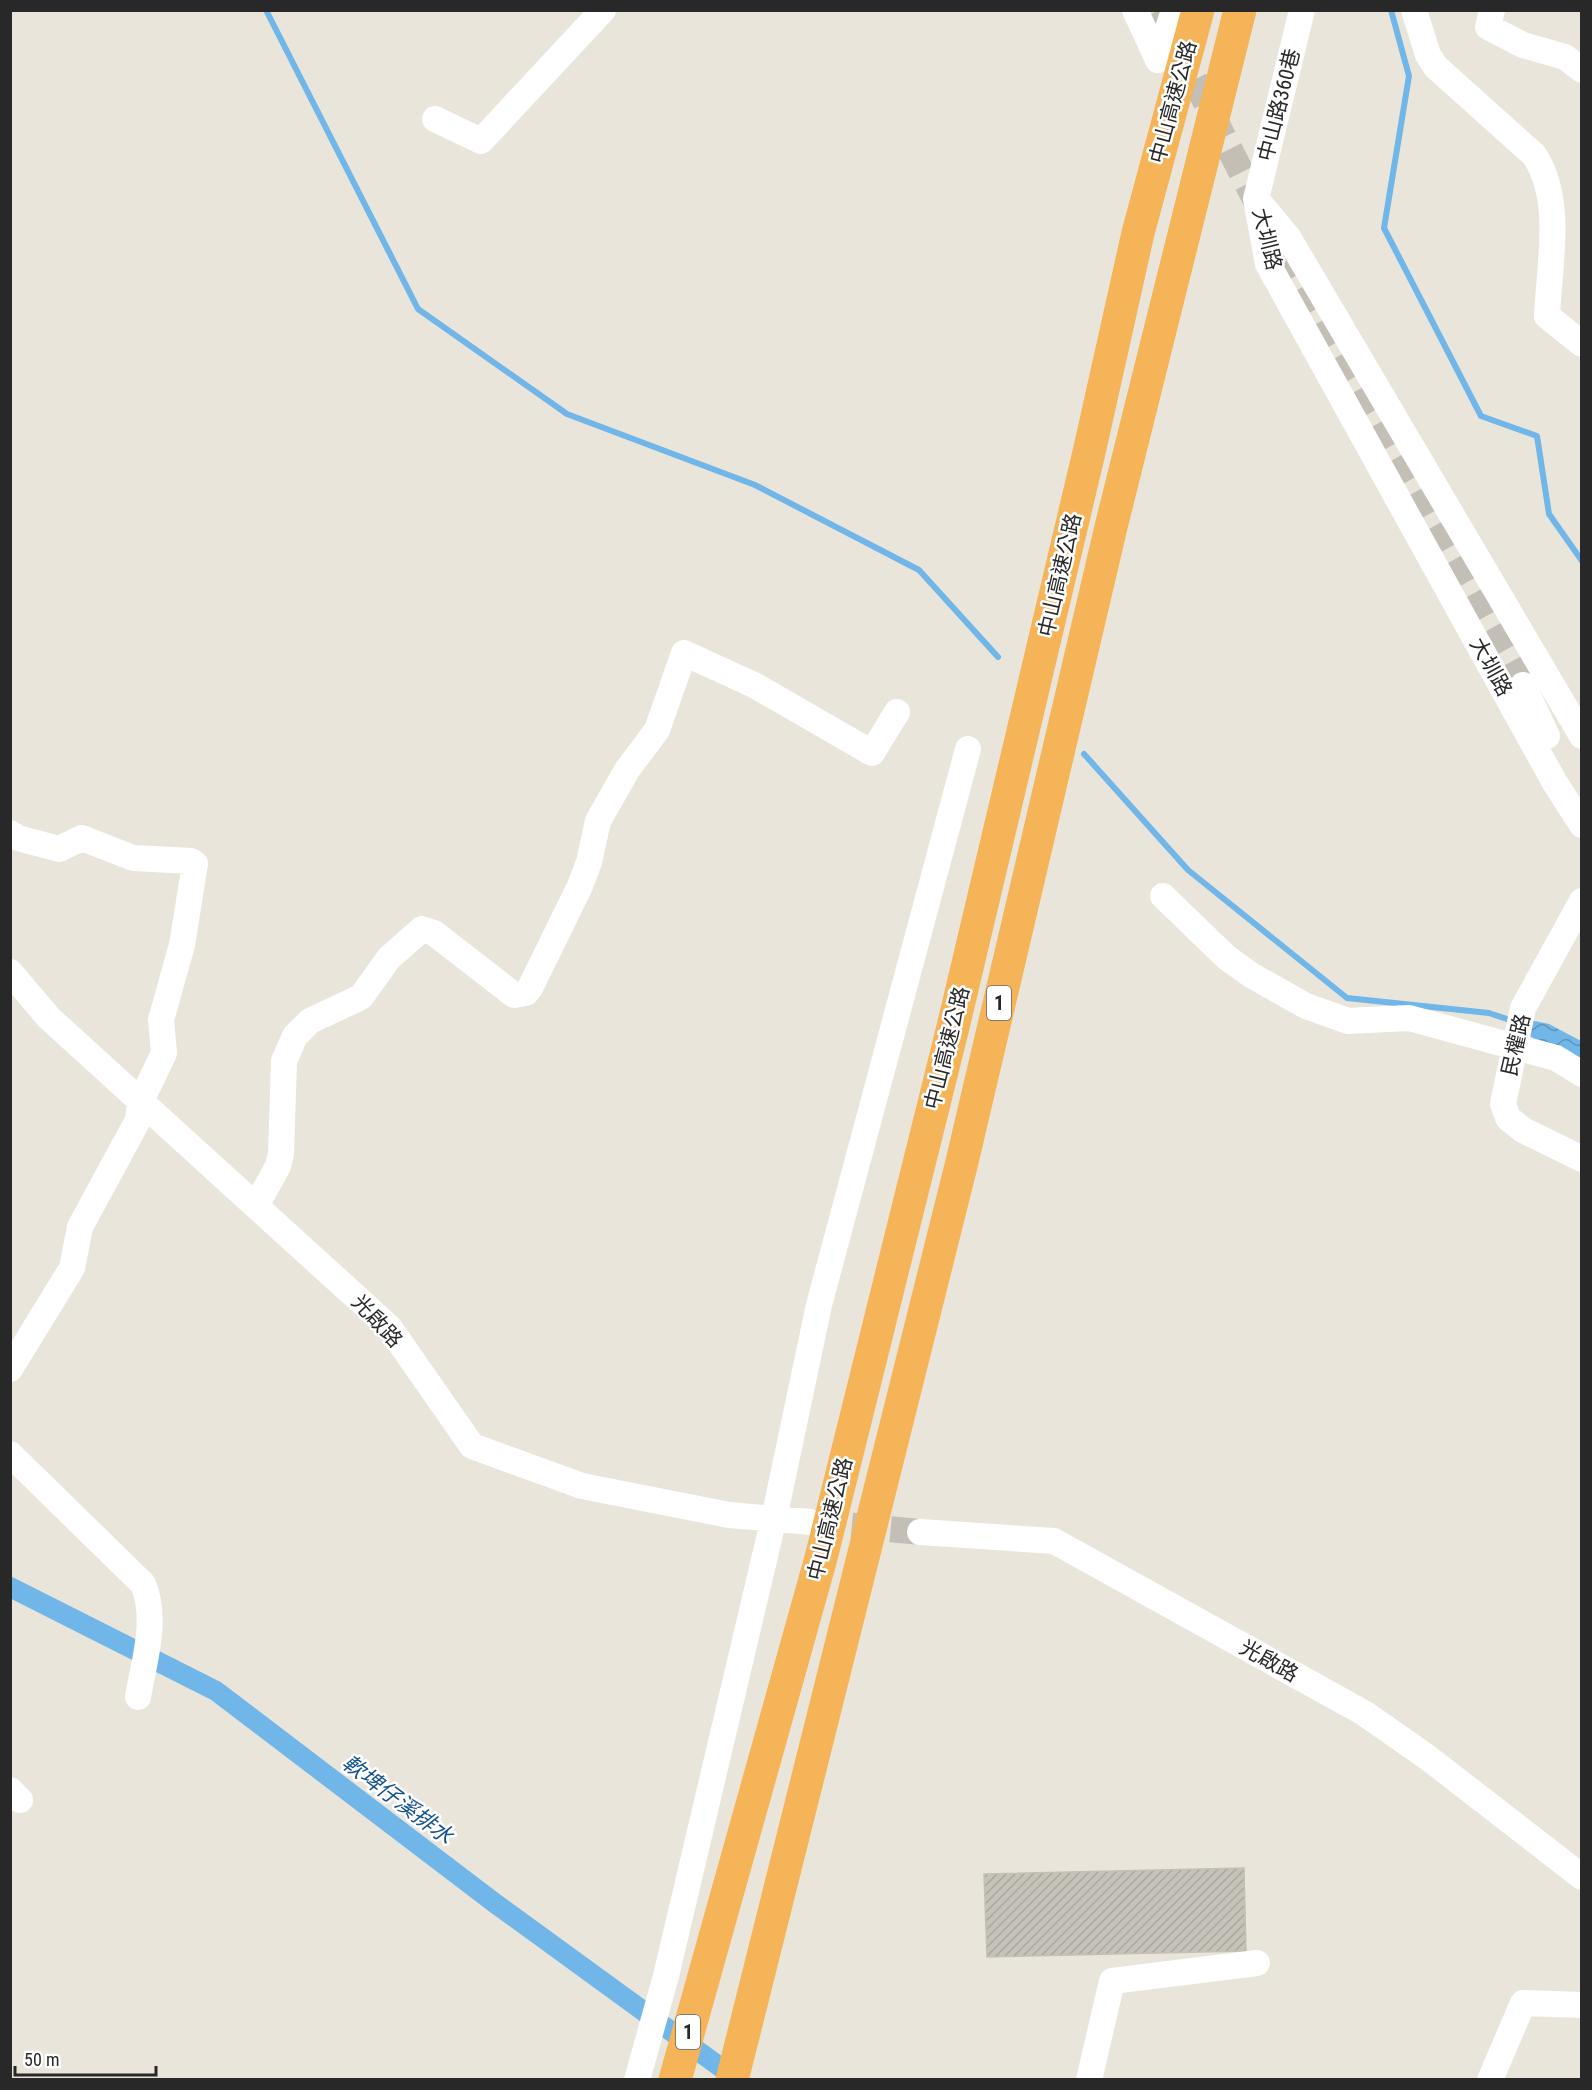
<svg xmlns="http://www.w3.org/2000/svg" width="1592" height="2090" font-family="'Roboto Condensed','Noto Sans TC',sans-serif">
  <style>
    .water { fill: url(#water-waves) }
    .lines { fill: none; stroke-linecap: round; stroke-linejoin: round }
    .stream { stroke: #70b6e8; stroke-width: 6 }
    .canal { stroke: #70b6e8; stroke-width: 20 }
    .building { fill: url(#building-hatch); stroke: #c4c1b4; stroke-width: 1.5 }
    .minor-tunnel { stroke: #c3bfb6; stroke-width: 26; stroke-dasharray: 26 13; stroke-linecap: butt }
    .minor { stroke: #fff; stroke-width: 26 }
    .highway { stroke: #f6b458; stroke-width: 33 }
    .labels { text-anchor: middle; stroke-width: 5; stroke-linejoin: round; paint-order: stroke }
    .shield { fill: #fff; stroke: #686868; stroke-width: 1.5 }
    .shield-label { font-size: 20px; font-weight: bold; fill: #282828 }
    .street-label { font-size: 21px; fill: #282828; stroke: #fff }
    .water-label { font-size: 22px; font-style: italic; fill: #135290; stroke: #fff }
  </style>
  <defs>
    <pattern id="water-waves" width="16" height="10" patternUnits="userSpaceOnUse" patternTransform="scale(1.5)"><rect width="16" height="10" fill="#70b6e8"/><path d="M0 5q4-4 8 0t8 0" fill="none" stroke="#5c94bc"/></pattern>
    <pattern id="building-hatch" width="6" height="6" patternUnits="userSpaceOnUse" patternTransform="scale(1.5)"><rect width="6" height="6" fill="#c5c2b9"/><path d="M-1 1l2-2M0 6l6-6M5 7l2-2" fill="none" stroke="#a9a79f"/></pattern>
  </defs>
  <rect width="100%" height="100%" fill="#eae5da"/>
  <!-- water -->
  <path class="water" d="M1530 1020 1549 1024 1581 1041V1064L1537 1041 1524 1032Z"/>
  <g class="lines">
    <!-- stream -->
    <path class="stream" d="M266 10 418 309 567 414 755 485 919 570 998 657
      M1391 10 1409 76 1384 228 1481 416 1537 436 1549 514 1582 561
      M1084 754 1188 870 1347 998 1489 1013 1513 1021"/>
    <!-- canal -->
    <path class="canal" d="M10 1587 216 1691 496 1904 738 2080"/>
  </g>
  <!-- building -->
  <path class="building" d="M1244 1868 1246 1951 987 1957 984 1874Z"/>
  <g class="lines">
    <!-- minor-tunnel -->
    <path class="minor-tunnel" d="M1159 10 1291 270 1523 685
      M813 1522 920 1532"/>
    <!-- minor -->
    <path class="minor" d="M1135 10 1158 60
      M1302 10 1256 199 1268 264 1555 783 1582 825
      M1414 10 1428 55 1436 67 1534 155C1564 199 1549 266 1547 316L1582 344
      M1492 10 1488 27 1523 45 1565 57 1582 70
      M1158 60 1174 10
      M435 119 481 141 603 10
      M1257 200 1288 237 1582 736
      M1523 685 1547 736
      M10 833 18 838 59 849 82 838 133 858 191 861 195 864 182 945 161 1020 164 1053 140 1103 138 1120 80 1227 72 1268 10 1369
      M1163 896 1226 957 1251 975 1306 1006 1348 1021 1409 1018 1556 1058 1582 1074
      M1582 901 1523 1008 1503 1104 1508 1118 1523 1130 1582 1159
      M10 972 49 1018 389 1327 472 1446 582 1486 729 1515 811 1522
      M256 1206 278 1166 281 1154 284 1061 295 1036 310 1021 361 997 389 958 422 929 434 933 514 995 526 993 530 988 580 886 589 862 598 821 627 770 657 730 684 653 754 685 872 753 897 712
      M10 1454 143 1584C158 1619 144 1661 138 1697
      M920 1532 1054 1541 1364 1713 1427 1757 1582 1877
      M10 1790 20 1800
      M637 2080 666 1976 776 1509 819 1305 968 749
      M1089 2080 1112 1981 1257 1963
      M1490 2080 1523 2003 1582 2005"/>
    <!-- highway -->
    <path class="highway" d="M675 2080 821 1558 953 1027 1090 448 1138 233 1198 10
      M732 2080 961 1166 1111 527 1240 10"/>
  </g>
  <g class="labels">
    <!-- shield labels -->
    <g class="shield">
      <rect x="987" y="986" width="24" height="34" rx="4.5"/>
      <rect x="676" y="2015" width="24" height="34" rx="4.5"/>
    </g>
    <g class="shield-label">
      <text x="999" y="1010">1</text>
      <text x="688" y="2039">1</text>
    </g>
    <!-- street labels -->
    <g class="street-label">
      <text transform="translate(1173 102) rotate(-75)" y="7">中山高速公路</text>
      <text transform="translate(1279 105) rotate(-76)" y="7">中山路360巷</text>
      <text transform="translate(1267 239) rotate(76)" y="7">大圳路</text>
      <text transform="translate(1060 575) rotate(-77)" y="7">中山高速公路</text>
      <text transform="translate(1491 667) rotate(61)" y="7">大圳路</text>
      <text transform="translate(1516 1045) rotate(-77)" y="7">民權路</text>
      <text transform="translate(947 1048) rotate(-76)" y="7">中山高速公路</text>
      <text transform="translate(377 1321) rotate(47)" y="7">光啟路</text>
      <text transform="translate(830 1519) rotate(-76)" y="7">中山高速公路</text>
      <text transform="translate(1269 1661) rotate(29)" y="7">光啟路</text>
    </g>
    <!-- water labels -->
    <g class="water-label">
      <text transform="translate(398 1799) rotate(37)" y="8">軟埤仔溪排水</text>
    </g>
  </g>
  <!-- border -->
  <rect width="1592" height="2090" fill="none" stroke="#282828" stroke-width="24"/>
  <!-- scale -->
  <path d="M15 2066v9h141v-9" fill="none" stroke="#282828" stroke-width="3"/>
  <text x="24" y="2066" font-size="18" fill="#282828" stroke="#ffffff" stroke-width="4.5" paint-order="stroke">50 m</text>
</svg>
